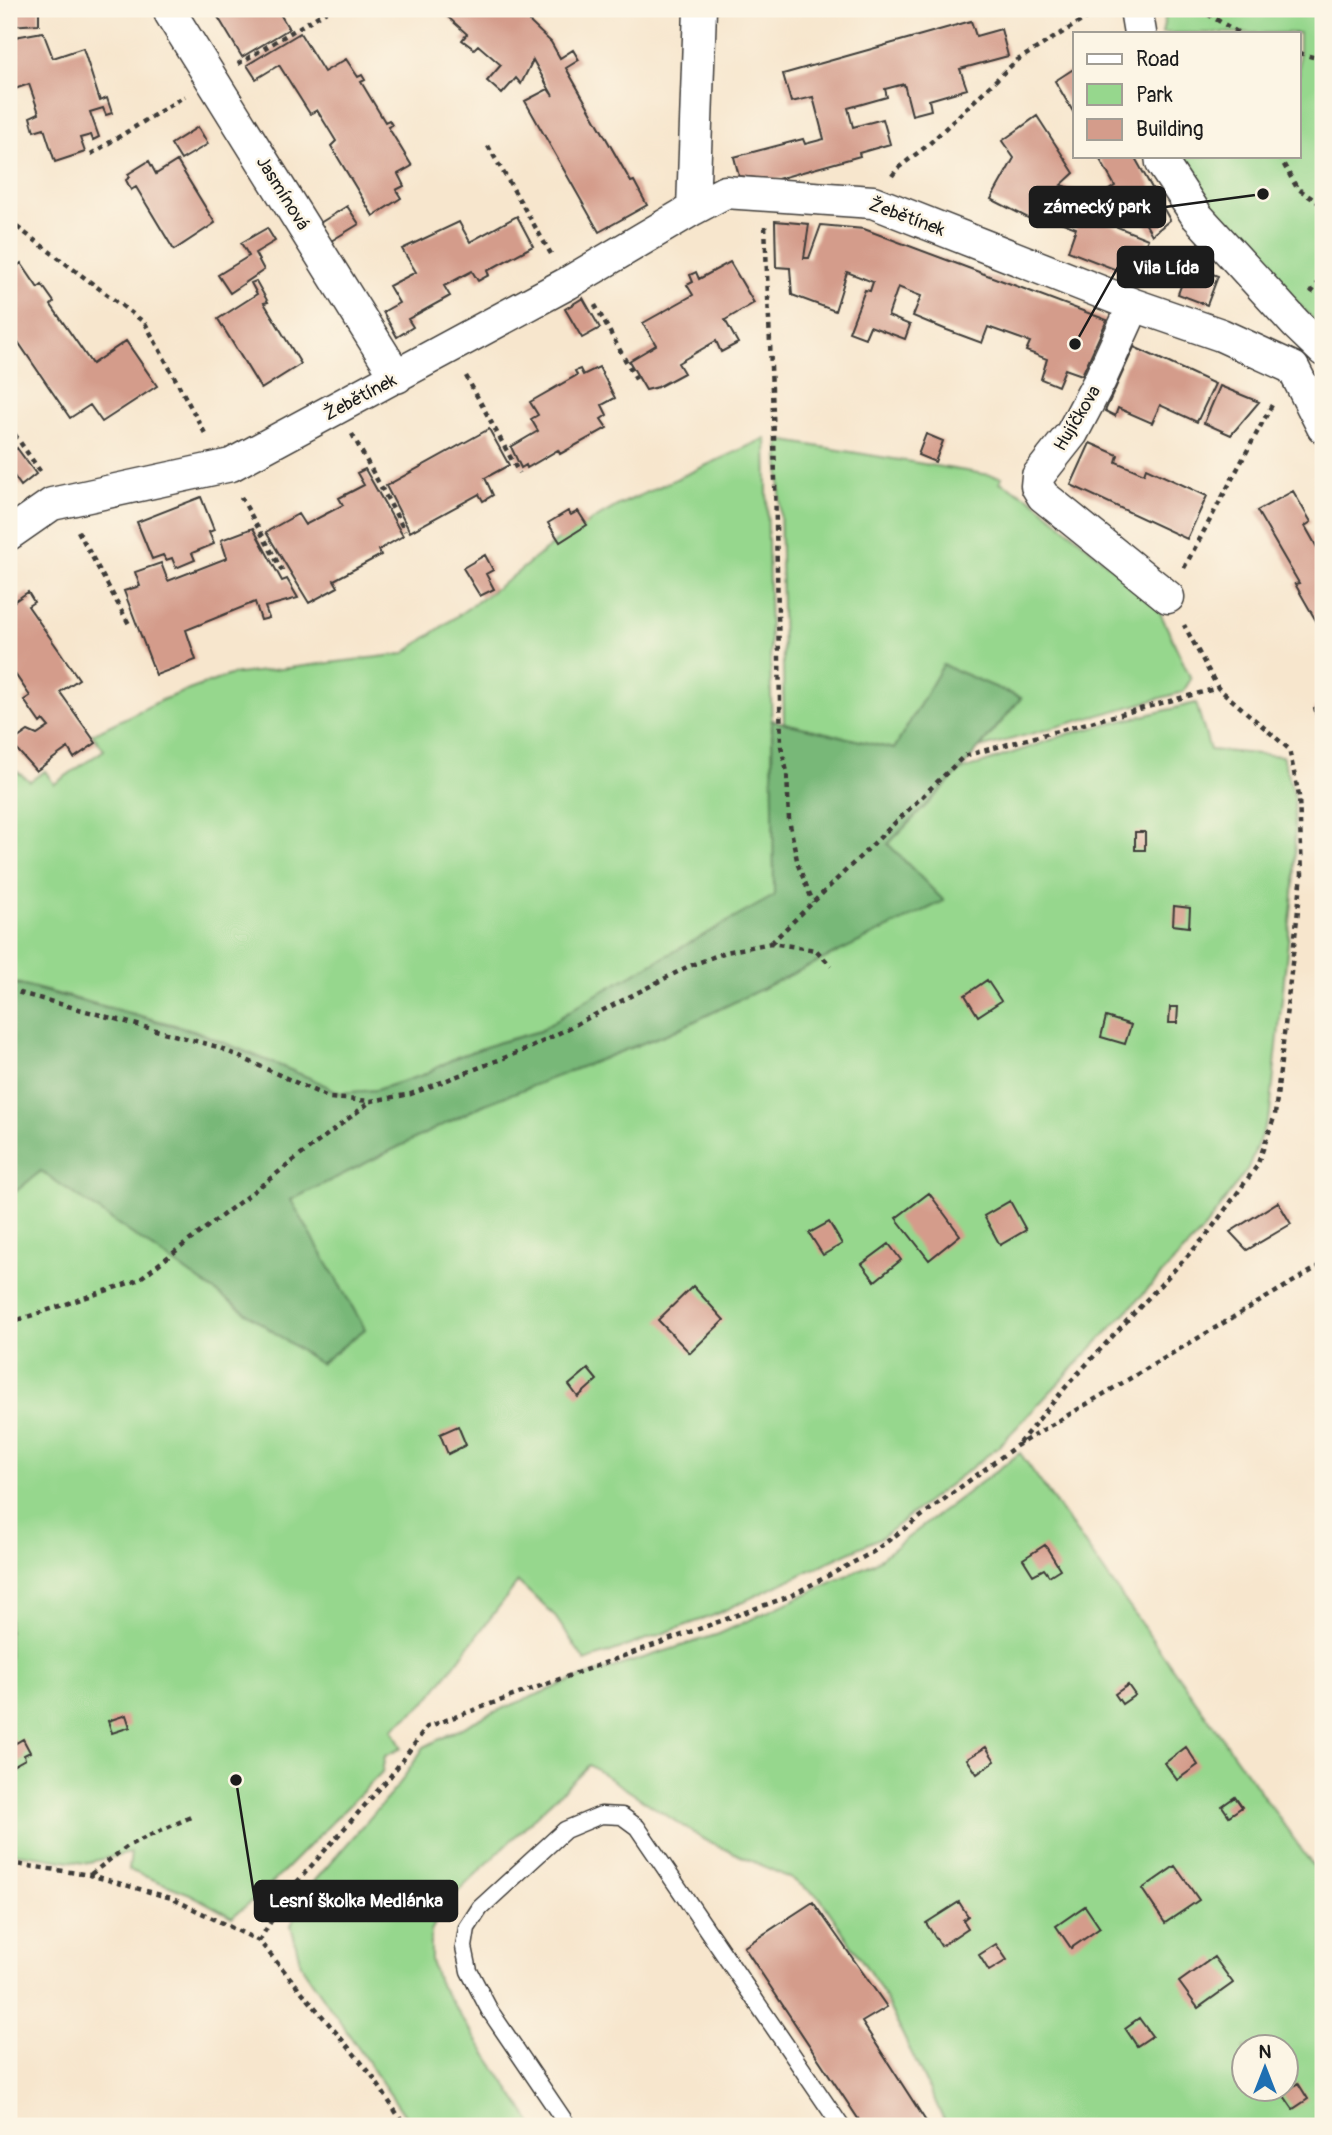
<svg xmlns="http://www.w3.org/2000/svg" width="1332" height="2135" font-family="Pangolin,sans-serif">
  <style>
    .green { fill: #96d78d; stroke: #597a54; stroke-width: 2; fill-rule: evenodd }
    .forest { fill: #78b878; stroke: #4a6a4a; stroke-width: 2 }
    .building { fill: #d49c8b }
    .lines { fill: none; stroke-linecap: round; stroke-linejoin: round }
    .service-casing { stroke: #3d3a37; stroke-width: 19 }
    .minor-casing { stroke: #3d3a37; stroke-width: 35 }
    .path { stroke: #3d3a37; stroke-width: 4.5; stroke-dasharray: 5 5; stroke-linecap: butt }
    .service { stroke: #fff; stroke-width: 16 }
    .minor { stroke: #fff; stroke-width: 32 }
    .labels { text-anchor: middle; stroke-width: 5; stroke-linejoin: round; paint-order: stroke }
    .street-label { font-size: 18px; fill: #1c1c1c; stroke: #fcf5e5 }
    .leader { fill: none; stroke: #1c1c1c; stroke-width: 2.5 }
    .callout-dot { fill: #1c1c1c; stroke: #fcf5e5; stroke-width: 2.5 }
    .callout { fill: #1c1c1c; stroke: #1c1c1c; stroke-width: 2.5 }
    .callout-label { font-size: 19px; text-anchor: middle; font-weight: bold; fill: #fff }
  </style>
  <rect width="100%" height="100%" fill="#fcf5e5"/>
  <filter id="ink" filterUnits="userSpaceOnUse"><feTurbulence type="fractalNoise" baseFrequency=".0143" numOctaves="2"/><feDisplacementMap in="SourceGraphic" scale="14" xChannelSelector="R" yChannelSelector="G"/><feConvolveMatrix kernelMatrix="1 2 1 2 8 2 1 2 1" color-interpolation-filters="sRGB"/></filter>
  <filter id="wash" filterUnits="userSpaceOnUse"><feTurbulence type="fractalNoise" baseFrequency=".00686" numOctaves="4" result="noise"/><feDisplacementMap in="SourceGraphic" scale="28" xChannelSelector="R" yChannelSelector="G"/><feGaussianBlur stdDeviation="1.57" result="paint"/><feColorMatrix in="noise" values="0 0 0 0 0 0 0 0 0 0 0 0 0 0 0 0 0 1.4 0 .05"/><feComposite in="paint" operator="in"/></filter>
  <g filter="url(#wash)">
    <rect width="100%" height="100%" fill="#f7e6cd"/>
    <!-- green -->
    <path class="green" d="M1167 9H1262L1323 15V330L1232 233 1173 156H1299V33H1162Z
      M766 438 775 896 585 1001 540 1031 497 1043 457 1057 423 1075 376 1090 340 1093 312 1079 194 1030 9 981V766L30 781 45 771 54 784 104 750 92 734 164 699 230 675 403 654 508 580 558 540 619 505Z
      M779 440 1002 477 1000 482 1032 499 1157 606 1191 679 1183 692 980 748 1021 698 894 750 784 723Z
      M1196 703 1210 750 1282 756 1294 796 1295 875 1270 1113 1248 1168 1201 1233 998 1447 882 1537 712 1616 585 1661 554 1615 518 1582 426 1702 392 1729 402 1748 385 1756 382 1772 264 1891 232 1917 190 1894 129 1870 131 1853 84 1863 9 1852V1197L41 1170 320 1364 365 1329 290 1200 485 1104 674 1031 943 901 888 844 960 771 1068 734Z
      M1020 1453 1323 1880V2126H947L879 1986 820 1898 792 1879 703 1839 589 1765 442 1907 431 1932V1961L438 1982 534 2126H412L301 1965 291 1925 304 1893 398 1786 424 1747 487 1715 571 1681 719 1634 874 1563ZM1244 2048H1286V2090H1244Z"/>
    <!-- forest -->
    <path class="forest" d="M943 665 1021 698 960 771 888 844 944 901 674 1031 485 1104 291 1200 365 1329 320 1364 41 1171 9 1197V982L194 1031 312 1079 340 1093 376 1090 423 1075 457 1057 497 1043 540 1031 585 1001 774 896 772 720 894 749Z"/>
    <g id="blocks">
      <!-- building -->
      <path class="building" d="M9 9H39V24L9 26Z
        M233 9H277L289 29 242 57 218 17Z
        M439 9H516L551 42 560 58 573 50 579 60 566 68 631 182 634 181 647 205 599 232 525 101 548 89 553 96 533 60 521 84 516 78 502 94 487 81 501 65 478 45 474 49 462 40 467 34Z
        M971 21 976 36 1001 29 1008 56 960 69 967 89 929 100 931 110 912 115 904 84 885 89 887 97 848 108 853 127 883 119 890 144 859 153 860 156 774 180 739 176 734 157 803 139 805 144 824 139 813 97 791 102 783 74Z
        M43 32 53 58 83 48 100 101 107 98 112 113 106 115 103 108 90 112 99 137 93 140 91 135 80 138 85 152 55 162 44 128 34 131 30 117 39 113 29 84 9 91V38Z
        M300 33 324 72 346 59 358 77 362 75 365 80 361 82 385 122 389 120 392 125 388 127 412 166 398 174 404 186 396 190 401 198 373 216 331 146 336 141 317 110 310 114 279 65 256 79 247 65Z
        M1075 68V115L1055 81Z
        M1037 116 1074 173 1061 185 1092 196 1087 209 1104 193 1115 186 1098 156H1134L1170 220 1152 235 1135 205 1131 208 1126 199 1111 206 1097 219 1148 239 1132 276 1068 251 1076 228 1035 212 1032 220 991 199 1014 158 1002 141Z
        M198 127 208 144 181 160 171 144Z
        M149 161 156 174 177 161 215 223 174 250 136 187 131 190 126 180 130 177 128 174Z
        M347 206 359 224 331 241 320 223Z
        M517 216 533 246 487 271 489 275 478 281 472 271 444 286 450 296 408 319 413 327 397 337 383 312 399 303 389 286 416 272 402 249 459 222 470 242Z
        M775 221 809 224 804 258H809L821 225 864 229 1107 320 1082 375 1065 369 1058 386 1041 379 1047 359 1026 351 1030 342 988 327 982 343 947 330 913 316 921 296 898 287 888 316 910 325 905 339 870 326 865 338 849 332 865 290 870 291 873 282 847 272 835 311 792 295 790 268 776 267Z
        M267 228 275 241 255 253 264 270 230 293 218 275 249 256 241 243Z
        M730 262 754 303 725 320 738 343 721 352 716 341 678 363 684 373 658 387 646 390 629 361 656 345 643 323 693 295 687 285 693 282 690 275 696 272 699 279Z
        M21 263 38 288 42 285 54 302 51 305 92 364 126 341 157 386 102 422 90 405 70 418 14 336 9 340V273Z
        M1189 265 1218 276 1207 305 1178 294Z
        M256 281 268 302 264 303 301 364 261 389 218 319 257 294 251 283Z
        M583 298 600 328 582 338 565 309Z
        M1134 347 1215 384 1197 422 1160 405 1152 423 1118 408 1115 416 1105 411Z
        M599 367 615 398 602 405 607 415 601 419 607 428 560 454 558 450 527 468 526 465 521 468 511 447 538 431 531 419 538 415 530 402 577 375 575 371 580 369 583 375Z
        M1220 386 1259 402 1231 435 1204 423Z
        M489 429 509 465 485 478 493 495 483 501 479 494 410 532 386 486Z
        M926 434 943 441 935 462 918 455Z
        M1090 443 1118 455 1116 462 1144 474 1146 468 1207 496 1187 539 1071 485Z
        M17 448 36 474 21 486 9 469V454Z
        M365 469 403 536 379 550 381 555 334 580 338 587 309 603 266 532 298 514 305 525 343 505 339 498 364 485 357 473Z
        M1293 491 1311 522 1305 526 1323 558V633L1295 584 1299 583 1257 511Z
        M201 497 214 530 209 532 214 544 192 553 195 560 176 568 172 558 166 560 163 555 152 559 137 522Z
        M568 511 571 515 578 511 587 525 560 542 548 523Z
        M253 528 282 581 287 579 298 598 265 607 269 618 261 620 255 602 186 630 196 660 156 675 124 591 140 586 135 572 161 563 168 581 227 558 221 540Z
        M485 555 493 570 486 574 494 589 480 596 463 568Z
        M28 592 34 602 28 606 79 679 60 692 96 743 74 758 68 748 36 771 11 743 28 731 37 735 49 727 43 720 40 723 24 700 30 696 11 668 12 667 9 662V605Z
        M1323 704V733L1321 734 1314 708Z
        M1135 832H1145V850H1135Z
        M1174 906 1190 908 1189 927 1173 925Z
        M987 980 1001 1001 978 1016 965 995Z
        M1170 1007H1178L1177 1023H1169Z
        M1106 1017 1131 1025 1125 1044 1101 1037Z
        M929 1193 960 1235 929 1260 896 1218Z
        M1010 1201 1026 1230 1000 1245 984 1216Z
        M1278 1202 1291 1224 1247 1250 1230 1232Z
        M829 1222 842 1244 823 1255 809 1233Z
        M889 1244 901 1260 875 1281 862 1264Z
        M693 1286 724 1320 690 1353 658 1320Z
        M588 1369 597 1380 578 1397 569 1385Z
        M458 1426 466 1445 448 1454 440 1434Z
        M1045 1545 1060 1569 1049 1576 1044 1569 1033 1575 1023 1559Z
        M1128 1685 1135 1695 1122 1704 1115 1694Z
        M126 1715 130 1727 112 1733 108 1721Z
        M9 1730 16 1743 23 1739 30 1752 24 1755 25 1759 9 1768Z
        M986 1747 995 1761 977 1774 967 1759Z
        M1186 1747 1198 1765 1177 1780 1165 1763Z
        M1235 1797 1242 1807 1229 1816 1222 1806Z
        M1175 1866 1199 1900 1165 1923 1142 1889Z
        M813 1902 887 2007 862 2022 929 2126H863L744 1947Z
        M959 1902 968 1916 963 1920 968 1928 941 1946 926 1923Z
        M1085 1906 1100 1928 1071 1948 1056 1926Z
        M996 1944 1007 1960 989 1971 979 1955Z
        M1214 1957 1233 1983 1198 2008 1179 1982Z
        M1139 2018 1152 2036 1137 2046 1125 2028Z
        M1298 2083 1308 2099 1293 2109 1280 2090 1287 2091Z"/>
    </g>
  </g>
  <g filter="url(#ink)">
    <use href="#blocks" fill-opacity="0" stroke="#3d3a37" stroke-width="2"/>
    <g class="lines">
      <defs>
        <path id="service" d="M568 2126 490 2011 469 1971 464 1947 467 1928 480 1908 565 1830 601 1815 622 1816 637 1827 841 2126"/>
        <path id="minor" d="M170 9 171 14 397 377
          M700 9 693 209 725 192 873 202 1134 305 1221 335 1293 368 1323 427
          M1136 9 1140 33
          M1161 156 1162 163 1197 216 1296 324 1323 350
          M1134 305 1100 380 1072 433 1038 476 1037 486 1043 496 1168 597
          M9 534 52 504 231 465 568 283 693 209"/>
      </defs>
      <!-- service casing -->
      <use href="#service" class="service-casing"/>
      <!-- minor casing -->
      <use href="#minor" class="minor-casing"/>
      <!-- path -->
      <path class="path" d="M1199 9 1239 33
        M1299 53 1323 60
        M238 64 330 9
        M488 146 551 254
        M91 154 185 96
        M1279 156 1297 188 1323 206
        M892 176 898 168 928 145 1016 61 1101 9
        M9 221 145 323 207 437
        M765 226 774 437 781 746 787 772 789 820 798 865 813 902
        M1311 293 1323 276
        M595 305 638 383
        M466 376 519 473
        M9 426 42 474
        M352 434 405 531
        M241 497 284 574
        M78 531 129 624
        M1184 568 1273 403
        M771 943 964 756 1218 688
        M9 990 218 1047 330 1098 371 1101 411 1094 532 1047 687 967 726 952 771 943 816 950 831 966
        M9 1323 138 1280 370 1102
        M1019 1443 1070 1382 1206 1236 1257 1166 1275 1115 1302 874 1299 796 1289 749 1218 688 1184 625
        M9 1863 90 1875 171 1898 259 1941 371 2074 405 2126
        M91 1874 129 1845 193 1816
        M259 1941 290 1890 389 1778 427 1727 790 1596 873 1552 1016 1446 1323 1264"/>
      <!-- service -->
      <use href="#service" class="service"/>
      <!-- minor -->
      <use href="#minor" class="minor"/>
    </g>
  </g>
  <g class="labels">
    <!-- street labels -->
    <g class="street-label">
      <text transform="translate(283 193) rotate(58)" y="6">Jasmínová</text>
      <text transform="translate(907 217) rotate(20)" y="6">Žebětínek</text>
      <text transform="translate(360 397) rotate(-28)" y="6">Žebětínek</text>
      <text transform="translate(1077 418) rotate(-59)" y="6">Hujíčkova</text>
    </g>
  </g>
  <!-- callouts -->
  <path class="leader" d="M1263 194L1165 207M1075 344L1118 267M236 1780L255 1901"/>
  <g class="callout-dot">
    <circle cx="1263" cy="194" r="7"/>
    <circle cx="1075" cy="344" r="7"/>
    <circle cx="236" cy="1780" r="7"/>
  </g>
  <g class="callout">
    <rect x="1030" y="187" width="135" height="40" rx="7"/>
    <rect x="1118" y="247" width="95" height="40" rx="7"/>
    <rect x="255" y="1881" width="202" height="40" rx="7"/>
  </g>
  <g class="callout-label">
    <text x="1097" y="213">zámecký park</text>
    <text x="1166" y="274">Vila Lída</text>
    <text x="356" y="1907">Lesní školka Medlánka</text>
  </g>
  <!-- margin -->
  <rect width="1332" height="2135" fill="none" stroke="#fcf5e5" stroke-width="35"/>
  <!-- legend -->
  <rect x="1073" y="32" width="228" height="126" fill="#fcf5e5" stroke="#a29e95" stroke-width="2"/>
  <rect x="1087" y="54" width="35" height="10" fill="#ffffff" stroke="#a29e95" stroke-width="2"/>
  <text x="1136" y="66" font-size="21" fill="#1c1c1c">Road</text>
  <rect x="1087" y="84" width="35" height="21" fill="#96d78d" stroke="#a29e95" stroke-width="2"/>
  <text x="1136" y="102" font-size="21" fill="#1c1c1c">Park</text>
  <rect x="1087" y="119" width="35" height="21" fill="#d49c8b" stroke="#a29e95" stroke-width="2"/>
  <text x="1136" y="136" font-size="21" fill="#1c1c1c">Building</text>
  <!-- north arrow -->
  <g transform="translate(1265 2068)"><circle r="33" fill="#fcf5e5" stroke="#a29e95" stroke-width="2"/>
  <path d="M0-5L12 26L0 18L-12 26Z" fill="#1f6fb2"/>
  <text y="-10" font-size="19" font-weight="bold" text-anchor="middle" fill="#1c1c1c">N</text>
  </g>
</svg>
